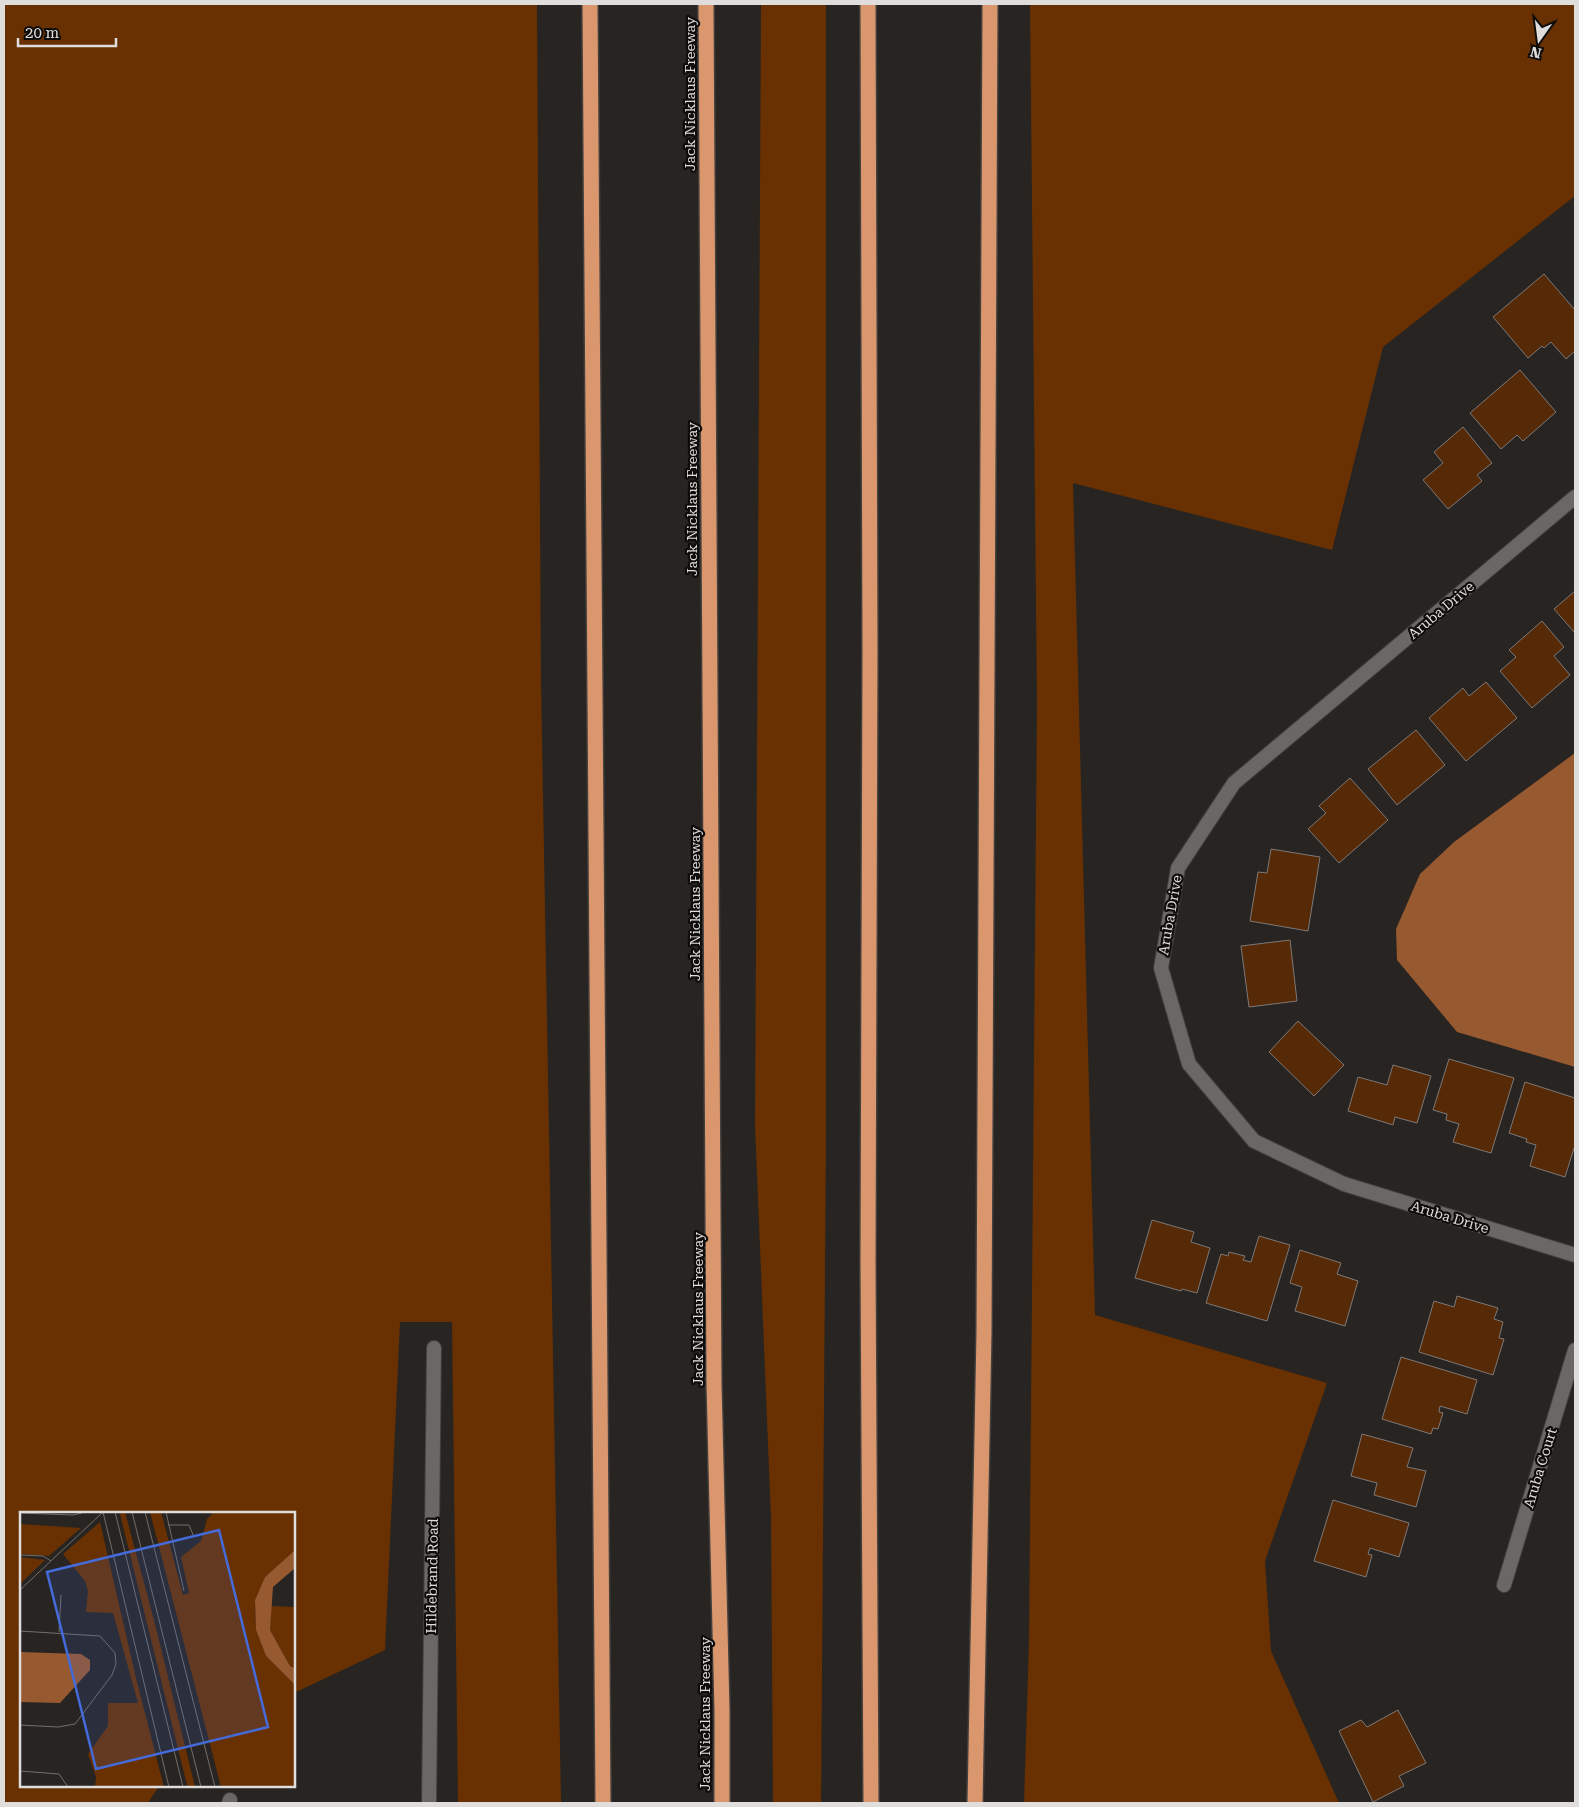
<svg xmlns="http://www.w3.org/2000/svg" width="1579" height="1807" font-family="'Roboto Serif',serif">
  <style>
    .green { fill: #693102 }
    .water { fill: #975930 }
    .building { fill: #562907; stroke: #7e7977 }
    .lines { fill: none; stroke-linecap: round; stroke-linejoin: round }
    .service-casing { stroke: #423f3d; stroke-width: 16 }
    .minor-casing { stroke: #423f3d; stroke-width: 16 }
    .motorway-casing { stroke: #423f3d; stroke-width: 18 }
    .service { stroke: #6b6765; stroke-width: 14 }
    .minor { stroke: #6b6765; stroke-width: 14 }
    .motorway { stroke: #da966d; stroke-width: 15 }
    .labels { text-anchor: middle; stroke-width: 4.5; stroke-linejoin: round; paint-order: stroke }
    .street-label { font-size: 14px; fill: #e0dedc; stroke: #0f0d0c }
    .inset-road { fill: none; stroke: #716e6c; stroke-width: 1 }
    .view { fill: #446bd9; fill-opacity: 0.15; stroke: #446bd9; stroke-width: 2.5 }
    .inset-edge { fill: none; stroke: #e0dedc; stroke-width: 2.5 }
  </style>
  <rect width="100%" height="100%" fill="#272422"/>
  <!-- green -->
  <path class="green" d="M4 4H537L541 684 561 1803H458L452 1322H400L385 1650 294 1693V1513H21V1786H159L148 1803H4Z
    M761 4H826V1137L821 1803H773L771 1518 755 1125Z
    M1030 4H1575V196L1383 347 1332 550 1073 483 1095 1315 1327 1383 1265 1561 1271 1651 1339 1803H1024L1029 1642 1037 704Z"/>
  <!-- water -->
  <path class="water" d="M1575 753V1067L1457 1032 1397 960 1396 929 1420 874 1454 842Z"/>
  <!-- building -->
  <path class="building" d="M1544 274 1575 310V351L1566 359 1551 342 1544 348 1542 346 1528 358 1493 317Z
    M1520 370 1556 412 1523 441 1517 435 1501 449 1470 413Z
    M1463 427 1492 463 1477 475 1482 481 1448 509 1423 480 1443 463 1434 452Z
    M1575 591V633L1554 609Z
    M1542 621 1564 647 1554 656 1570 675 1532 708 1500 671 1516 657 1509 650Z
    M1486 682 1517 718 1466 761 1429 718 1463 688 1469 696Z
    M1416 730 1445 765 1397 805 1368 769Z
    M1350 778 1388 820 1339 863 1308 829 1326 813 1319 806Z
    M1271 849 1320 857 1308 931 1250 921 1258 872 1267 873Z
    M1290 940 1297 1001 1249 1007 1241 946Z
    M1298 1021 1344 1065 1314 1096 1269 1052Z
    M1449 1059 1514 1078 1491 1153 1453 1142 1459 1124 1446 1120 1447 1114 1433 1110Z
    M1393 1065 1431 1076 1417 1123 1395 1117 1393 1125 1348 1111 1358 1077 1387 1085Z
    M1525 1082 1575 1098V1145L1565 1177 1530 1166 1536 1145 1526 1142 1527 1139 1509 1133Z
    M1152 1220 1194 1232 1191 1242 1210 1248 1197 1293 1182 1289 1181 1291 1135 1278Z
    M1259 1236 1290 1245 1267 1321 1206 1303 1221 1254 1228 1256 1229 1252 1245 1256 1243 1260 1251 1262Z
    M1300 1250 1341 1263 1337 1274 1358 1281 1345 1326 1295 1311 1302 1287 1290 1283Z
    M1457 1296 1498 1308 1494 1319 1503 1322 1499 1338 1504 1339 1493 1375 1419 1352 1434 1301 1454 1307Z
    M1401 1357 1477 1380 1467 1414 1440 1406 1439 1412 1443 1413 1438 1429 1433 1428 1431 1434 1382 1419Z
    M1362 1434 1413 1448 1407 1467 1426 1471 1416 1507 1374 1495 1377 1483 1351 1476Z
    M1333 1500 1409 1523 1399 1557 1370 1548 1368 1554 1372 1555 1366 1577 1314 1561Z
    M1398 1710 1426 1763 1399 1776 1404 1786 1373 1802 1339 1731 1361 1720 1367 1727Z"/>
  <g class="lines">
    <defs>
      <path id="service" d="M229 1803 230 1800"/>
      <path id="minor" d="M1575 497 1234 783 1178 868 1161 968 1189 1064 1254 1141 1344 1184 1575 1255
        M1504 1585 1575 1350
        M429 1803 434 1348"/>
      <path id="motorway" d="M590 4 603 1803
        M706 4 714 1383 722 1710V1803
        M868 4 870 651 868 1262 871 1803
        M975 1803 984 1332 990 4"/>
    </defs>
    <!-- service casing -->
    <use href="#service" class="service-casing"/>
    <!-- minor casing -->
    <use href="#minor" class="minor-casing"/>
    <!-- motorway casing -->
    <use href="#motorway" class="motorway-casing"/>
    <!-- service -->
    <use href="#service" class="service"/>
    <!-- minor -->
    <use href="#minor" class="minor"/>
    <!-- motorway -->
    <use href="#motorway" class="motorway"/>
  </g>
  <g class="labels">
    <!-- street labels -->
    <g class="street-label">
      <text transform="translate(690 94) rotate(-90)" y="5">Jack Nicklaus Freeway</text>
      <text transform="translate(692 499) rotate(-90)" y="5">Jack Nicklaus Freeway</text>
      <text transform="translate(1441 610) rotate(-40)" y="5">Aruba Drive</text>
      <text transform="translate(695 904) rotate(-90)" y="5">Jack Nicklaus Freeway</text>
      <text transform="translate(1170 915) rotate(-80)" y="5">Aruba Drive</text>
      <text transform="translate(1450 1217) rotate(17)" y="5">Aruba Drive</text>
      <text transform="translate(698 1309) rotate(-90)" y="5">Jack Nicklaus Freeway</text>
      <text transform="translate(1540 1468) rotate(-73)" y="5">Aruba Court</text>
      <text transform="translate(432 1576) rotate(-89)" y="5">Hildebrand Road</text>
      <text transform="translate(705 1714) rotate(-90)" y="5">Jack Nicklaus Freeway</text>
    </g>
  </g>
  <!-- overview -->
  <g transform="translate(20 1512)">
    <rect width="275" height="275" fill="#272422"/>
    <path d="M105 0 135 112 175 275H168L165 265 100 2ZM130 0H141L163 83 169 81 161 45 181 29 187 7 194 0H275V38L245 65 235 88 236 118 246 144 275 173V275H201ZM80 10 116 166 144 275H75L76 265 68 242 88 214V191H118L93 101 66 100 68 79 65 69 43 42ZM0 12 61 16 29 44 0 42ZM0 45 25 48 0 72ZM251 94 275 95V156L270 154 250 118Z" fill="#693102"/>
    <path d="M275 38V56L253 75 250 118 270 154 275 156V173L246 144 236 118 235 88 245 65ZM0 140 61 142 70 148V158L40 191 0 190Z" fill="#975930"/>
    <path class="inset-road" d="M83 0 149 275M95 0 163 275M112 0 181 275M125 0 195 275M146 0 164 79M0 1 53 3 62 1M148 13H169L174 25M0 43 23 44 31 49M0 78 83 0M0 119 80 124 95 141 96 152 92 163 55 212 38 215 0 213M39 120 41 83M0 259 39 262 48 275"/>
    <path class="view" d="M199 18 248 215 76 257 27 60Z"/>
    <rect width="275" height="275" class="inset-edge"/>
  </g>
  <!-- border -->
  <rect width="1579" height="1807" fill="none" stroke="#e0dedc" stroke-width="10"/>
  <!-- north arrow -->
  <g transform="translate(1539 40) rotate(194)" stroke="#0f0d0c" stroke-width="4" paint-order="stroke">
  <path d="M0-4L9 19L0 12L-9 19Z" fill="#e0dedc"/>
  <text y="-8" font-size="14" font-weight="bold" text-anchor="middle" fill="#e0dedc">N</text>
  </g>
  <!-- scale -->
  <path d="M18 38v8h98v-8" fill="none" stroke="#e0dedc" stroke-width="2.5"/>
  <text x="25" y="38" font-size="15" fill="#e0dedc" stroke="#0f0d0c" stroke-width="4" paint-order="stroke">20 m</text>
</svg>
